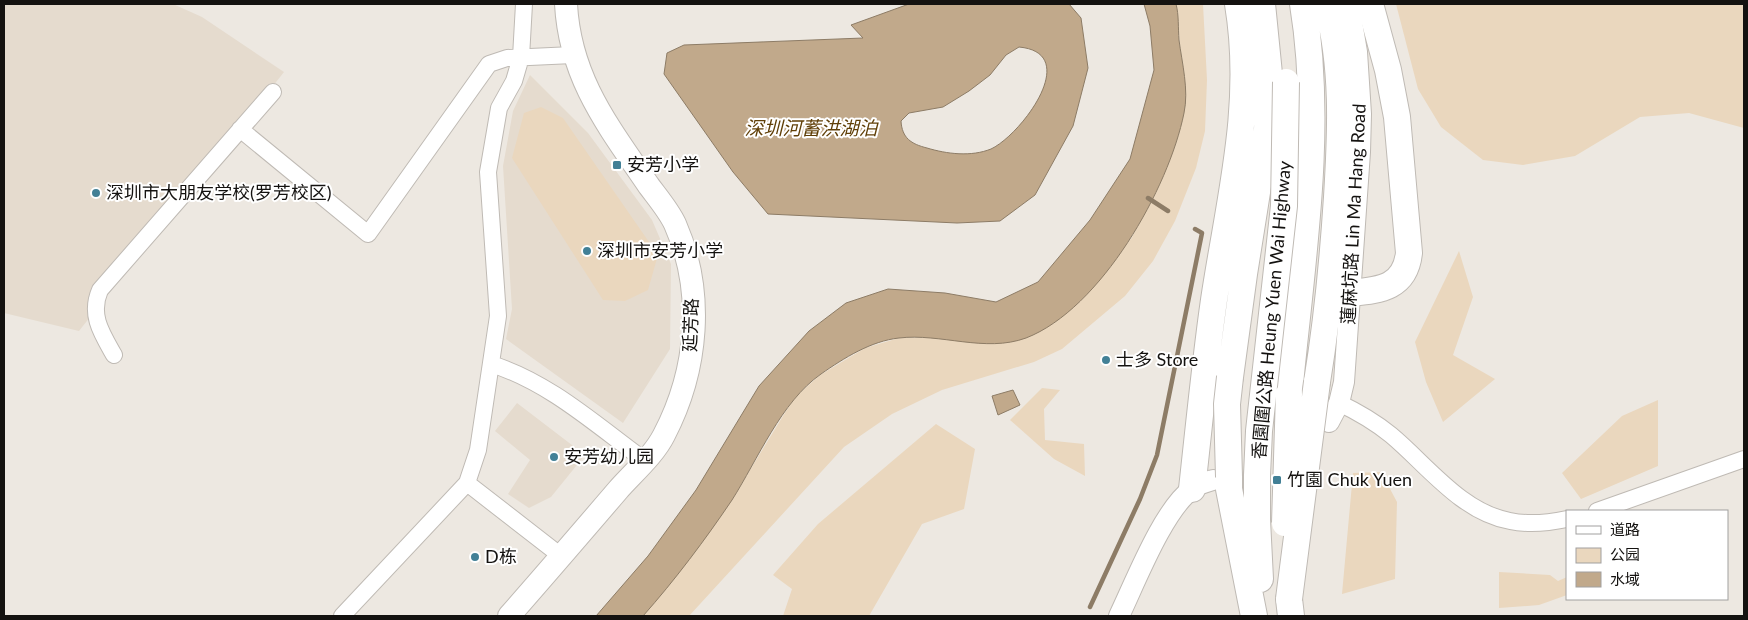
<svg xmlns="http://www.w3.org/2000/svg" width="1748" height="620" font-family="Lato,'Noto Sans SC',sans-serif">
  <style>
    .built { fill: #e5dbce }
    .green { fill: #ead7be }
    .water { fill: #c1a98b; stroke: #8d7c66; fill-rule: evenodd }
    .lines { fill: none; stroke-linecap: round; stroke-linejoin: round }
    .stream { stroke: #8d7c66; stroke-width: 4.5 }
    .minor-casing { stroke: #bfbab4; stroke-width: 18 }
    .tertiary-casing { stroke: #bfbab4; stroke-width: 22 }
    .secondary-casing { stroke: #bfbab4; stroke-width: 24 }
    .trunk-casing { stroke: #bfbab4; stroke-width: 28 }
    .minor { stroke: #fff; stroke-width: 16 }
    .tertiary { stroke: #fff; stroke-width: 20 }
    .secondary { stroke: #fff; stroke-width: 22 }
    .trunk { stroke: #fff; stroke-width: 26 }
    .trunk-bridge-casing { stroke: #bfbab4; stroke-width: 28; stroke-linecap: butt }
    .trunk-bridge { stroke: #fff; stroke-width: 26 }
    .poi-dot { fill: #428096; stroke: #fff; stroke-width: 2 }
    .labels { text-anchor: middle; stroke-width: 4; stroke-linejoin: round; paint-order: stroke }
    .poi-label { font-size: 18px; fill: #141210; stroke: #fff; text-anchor: start }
    .street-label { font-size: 18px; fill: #141210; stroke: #fff }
    .water-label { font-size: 19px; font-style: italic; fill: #603f07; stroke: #fff }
  </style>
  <rect width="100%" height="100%" fill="#ede8e1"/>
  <!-- built -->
  <path class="built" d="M4 4H173L202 17 284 72 79 331 4 313Z
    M530 75 588 133 652 220 671 264 670 349 623 423 506 339 512 309 503 166 513 111Z
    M517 403 585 455 551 497 529 508 508 494 530 460 495 431Z"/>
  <!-- green -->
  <path class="green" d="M1175 4H1203L1207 80 1205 131 1196 168 1175 221 1153 261 1125 296 1062 349 1034 362 942 390 892 414 844 447 689 616H640L731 501 794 398 820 375 865 348 899 338H924L1131 239 1157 189 1184 77Z
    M1396 4H1744V128L1689 113 1640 117 1575 156 1523 165 1483 160 1441 127 1418 89Z
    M541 107 563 118 658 255 648 290 625 301 603 300 512 158 524 113Z
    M1459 251 1473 297 1453 355 1495 379 1443 422 1426 382 1415 342Z
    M1042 388 1060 390 1044 409 1045 440 1084 444 1085 476 1054 459 1010 420Z
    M1658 400V466L1581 499 1562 473 1622 416Z
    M936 424 975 449 964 509 922 524 869 616H783L792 589 773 575 818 524Z
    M1381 472 1397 502 1395 579 1342 594 1353 473Z
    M1499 572 1550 575 1558 581 1567 577V595L1539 605 1499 608Z"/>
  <!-- water -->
  <path class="water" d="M909 4H1069L1081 18 1088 68 1073 126 1035 195 1000 221 957 223 768 214 733 172 664 74 667 53 684 45 863 38 851 25ZM1019 47C1083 53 1021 135 991 149 971 157 947 154 927 148 911 144 902 138 901 121L909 113 943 107 969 91 990 75 1006 55Z
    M1144 4H1176C1179 15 1178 28 1179 40 1182 63 1189 90 1184 113 1169 188 1101 309 1026 338 985 353 941 333 899 338 871 341 844 358 821 374 781 402 758 459 732 500 705 540 675 580 643 616H596L648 556 696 490 759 386 809 331 846 303 888 289 945 293 996 302 1038 282 1090 220 1130 159 1154 70 1150 26Z
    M1013 390 1020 405 998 415 992 396Z"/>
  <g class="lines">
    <!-- stream -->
    <path class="stream" d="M1148 198 1168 211
      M1090 607 1140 499 1157 455 1202 233 1195 229"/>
    <defs>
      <path id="minor" d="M240 129 368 234 489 64 507 58 573 55
        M114 355C102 334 89 315 100 290L273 92
        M491 364C549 382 596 425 644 460
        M1339 403C1358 412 1375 422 1391 435 1427 465 1461 512 1510 521 1529 525 1548 523 1567 519
        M467 483 561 556
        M1597 511 1744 459
        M342 616 467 483 478 450 498 316 488 172 499 108 514 81 521 57 524 4"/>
      <path id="tertiary" d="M1329 422 1339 403 1344 382 1360 152 1361 114 1357 52 1349 4
        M1119 616C1135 583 1163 510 1192 489 1198 484 1206 482 1213 480"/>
      <path id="secondary" d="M509 616C546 574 582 532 618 490 633 473 654 455 664 435 698 370 705 292 675 224 669 211 658 198 649 186 609 127 570 79 566 4"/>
      <path id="trunk" d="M1351 293C1380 290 1405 288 1409 253L1397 117 1388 70 1370 4
        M1230 377 1244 274 1267 129 1269 74 1262 4
        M1317 382C1327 321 1333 259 1337 197 1341 132 1344 67 1327 4
        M1289 394C1301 266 1324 132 1303 4
        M1257 475V520L1260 579
        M1229 477V489L1254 616
        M1192 489C1199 426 1205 363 1214 300 1229 200 1255 106 1238 4
        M1289 599 1291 616"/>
    </defs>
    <!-- minor casing -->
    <use href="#minor" class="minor-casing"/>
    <!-- tertiary casing -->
    <use href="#tertiary" class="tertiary-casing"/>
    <!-- secondary casing -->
    <use href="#secondary" class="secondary-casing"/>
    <!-- trunk casing -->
    <use href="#trunk" class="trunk-casing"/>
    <!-- minor -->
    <use href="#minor" class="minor"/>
    <!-- tertiary -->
    <use href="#tertiary" class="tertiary"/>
    <!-- secondary -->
    <use href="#secondary" class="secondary"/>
    <!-- trunk -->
    <use href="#trunk" class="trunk"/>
    <defs>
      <path id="trunk-bridge" d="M1257 475 1259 431 1284 206 1286 82
        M1229 477 1227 404 1230 377
        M1285 523 1289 394
        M1289 599 1317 382"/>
    </defs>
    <!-- trunk-bridge casing -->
    <use href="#trunk-bridge" class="trunk-bridge-casing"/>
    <!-- trunk-bridge -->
    <use href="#trunk-bridge" class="trunk-bridge"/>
  </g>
  <!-- markers -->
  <g class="poi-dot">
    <rect x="612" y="160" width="10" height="10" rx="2.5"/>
    <circle cx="96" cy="193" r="5"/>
    <circle cx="587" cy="251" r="5"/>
    <circle cx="1106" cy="360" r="5"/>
    <circle cx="554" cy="457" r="5"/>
    <rect x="1272" y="475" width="10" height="10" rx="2.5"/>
    <circle cx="475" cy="557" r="5"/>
  </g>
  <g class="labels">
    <!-- poi labels -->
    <g class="poi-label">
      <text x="627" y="171">安芳小学</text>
      <text x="106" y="199">深圳市大朋友学校(罗芳校区)</text>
      <text x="597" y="257">深圳市安芳小学</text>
      <text x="1116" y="366">士多 Store</text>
      <text x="564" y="463">安芳幼儿园</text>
      <text x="1287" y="486">竹園 Chuk Yuen</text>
      <text x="485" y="563">D栋</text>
    </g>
    <!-- street labels -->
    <g class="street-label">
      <text transform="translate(1354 214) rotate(-87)" y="6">蓮麻坑路 Lin Ma Hang Road</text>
      <text transform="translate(1272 310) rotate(-85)" y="6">香園圍公路 Heung Yuen Wai Highway</text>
      <text transform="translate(691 325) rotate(-88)" y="6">延芳路</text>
    </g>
    <!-- water labels -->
    <g class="water-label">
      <text x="811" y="135">深圳河蓄洪湖泊</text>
    </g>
  </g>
  <!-- border -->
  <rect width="1748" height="620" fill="none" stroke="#141210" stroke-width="10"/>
  <!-- legend -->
  <rect x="1566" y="510" width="162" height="90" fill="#ffffff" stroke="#a1a09f"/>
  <rect x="1576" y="526" width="25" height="8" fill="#ffffff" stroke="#a1a09f"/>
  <text x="1610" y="535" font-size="15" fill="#141210">道路</text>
  <rect x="1576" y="548" width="25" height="15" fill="#ead7be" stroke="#a1a09f"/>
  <text x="1610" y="560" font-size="15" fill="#141210">公园</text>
  <rect x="1576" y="572" width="25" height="15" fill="#c1a98b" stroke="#a1a09f"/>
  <text x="1610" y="585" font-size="15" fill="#141210">水域</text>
</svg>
